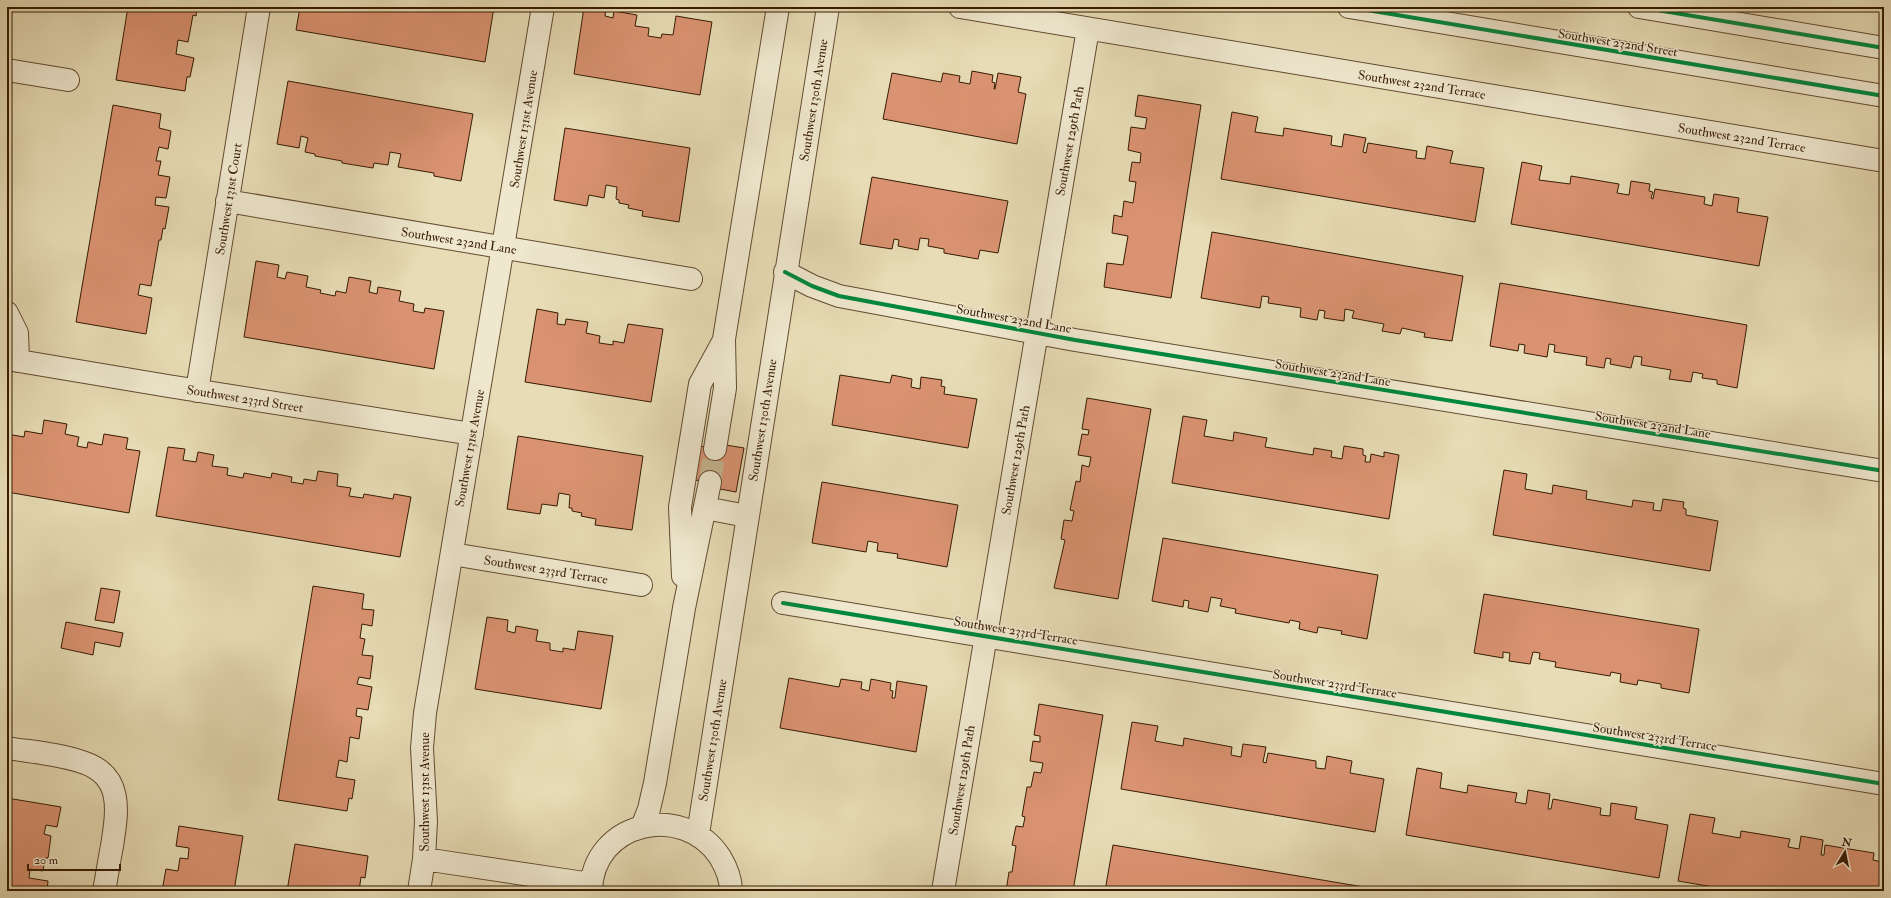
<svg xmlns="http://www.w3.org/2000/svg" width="1891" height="898" font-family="'IM FELL Double Pica',serif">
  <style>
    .building { fill: #da9372; stroke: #371b02 }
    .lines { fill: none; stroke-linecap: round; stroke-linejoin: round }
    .minor-tunnel { stroke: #c4b591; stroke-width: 22; stroke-dasharray: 22 11; stroke-linecap: butt }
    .minor-casing { stroke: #634b2f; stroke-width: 24 }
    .minor { stroke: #efe8cf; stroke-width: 22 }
    .cycleway-casing { stroke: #efe8cf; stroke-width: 6 }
    .cycleway { stroke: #00873e; stroke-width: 4 }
    .labels { text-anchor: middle; stroke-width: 3; stroke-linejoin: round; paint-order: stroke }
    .street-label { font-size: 13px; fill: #371b02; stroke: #efe8cf }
  </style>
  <rect width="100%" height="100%" fill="#e7dcb5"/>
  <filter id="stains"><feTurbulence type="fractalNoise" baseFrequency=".005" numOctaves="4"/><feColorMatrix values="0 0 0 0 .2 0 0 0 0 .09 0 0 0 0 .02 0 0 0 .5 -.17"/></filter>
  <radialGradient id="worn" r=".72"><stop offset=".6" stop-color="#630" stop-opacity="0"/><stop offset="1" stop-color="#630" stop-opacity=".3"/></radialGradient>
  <!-- building -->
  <path class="building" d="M128 7H197L196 16 193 15 188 42 178 40 176 54 194 58 190 77H187L185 91 116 80Z
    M300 7H494L485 62 296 30Z
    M584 7H606L605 16 613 18 614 11 637 15 635 26 649 28 648 36 661 38 662 34 673 35 676 16 712 22 700 95 574 74Z
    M972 71 993 75 992 82 995 83 994 89H995L998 73 1021 77 1018 92 1026 94 1017 144 883 119 892 73 941 82 943 73 960 76 959 82 970 84Z
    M288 81 473 114 461 181 434 176V173L398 167 401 154 390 152 388 165 374 163 373 168 342 163V161L315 156V154L305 152 308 138 301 136 299 148 277 144Z
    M1138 95 1201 105 1171 298 1104 287 1107 263 1123 265 1128 236 1112 233 1114 215 1122 217 1124 201 1133 203 1136 182 1129 181 1132 162 1140 163 1141 153 1128 150 1131 127 1145 129 1147 118 1135 116Z
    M113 105 161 114 159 128 171 131 168 149 159 147 156 161H161L158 175 170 177 166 198 156 197 155 205 169 207 165 229 163 228 161 240H159L151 286 140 284 138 295 152 298 146 334 76 322Z
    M1232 112 1258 117 1255 132 1283 136 1284 128 1332 136 1331 145 1342 147 1344 134 1366 138 1363 152 1366 153 1368 143 1417 151 1416 158 1425 159 1427 146 1453 151 1450 163 1484 168 1475 222 1221 179Z
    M565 128 690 148 679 222 642 216 643 211 628 208 629 205 619 203V200L616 199 617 187 606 185 604 198 589 195 587 206 554 200Z
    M1522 162 1542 166 1539 180 1570 184 1571 176 1619 184 1617 193 1629 195 1631 181 1650 184 1649 191 1653 192 1651 198 1653 199 1655 189 1705 197 1704 204 1712 206 1714 194 1739 198 1737 212 1768 217 1759 266 1511 224Z
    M872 177 1008 201 998 253 980 250 978 259 944 253V249L928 246 929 239 920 238 918 250 898 246 899 240 894 239 892 249 860 244Z
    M1212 232 1463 276 1452 341 1424 337 1425 333 1402 328 1400 334 1382 331 1384 324 1352 318 1354 311 1345 309 1344 321 1324 318 1325 311 1319 310 1317 320 1300 317 1301 308 1268 303 1269 297 1262 296 1260 308 1201 298Z
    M256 261 279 265 277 277 285 279 287 272 308 276 306 287 321 290 320 293 335 296 336 291 346 293 349 277 371 281 369 292 377 294 378 287 401 291 399 301 414 304 413 311 424 313 425 308 444 311 434 369 244 337Z
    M1500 283 1747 325 1737 388 1717 384V380L1702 378 1703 374 1693 372 1691 382 1669 379 1671 370 1641 365 1642 357 1634 356 1631 368 1610 364 1611 359 1606 358 1604 368 1586 365 1587 357 1554 352 1555 345 1549 344 1547 357 1524 353 1525 345 1519 344 1518 351 1490 346Z
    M537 309 558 313 557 324 565 325 566 319 588 322 586 333 600 336 599 343 613 345V341L624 343 628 324 663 329 651 402 525 382Z
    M840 375 890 383 892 375 912 379 911 387 920 389 921 377 942 380 941 386 945 387 944 394 977 399 968 448 832 425Z
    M1087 398 1151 409 1118 599 1054 588 1065 540 1061 539 1064 520 1072 521 1074 511 1070 510 1076 481 1080 482 1082 465 1089 467 1091 457 1078 455 1082 434 1088 435 1089 430 1082 429Z
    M1183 416 1207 420 1204 436 1233 441 1234 432 1267 438 1265 447 1313 455 1314 448 1332 451 1331 457 1342 459 1344 446 1363 449V455L1366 456 1365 462H1370L1371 454 1384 457V452L1399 455 1389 519 1172 483Z
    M44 420 67 424 65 434 79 437 77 446 87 448 88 442 102 445 104 434 128 438 126 449 140 451 129 513 7 492V434L24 437 25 431 42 434Z
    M518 436 643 456 632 530 595 525 596 519 581 516 582 513 572 511V508H569L570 495 559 493 557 506 542 504 540 514 507 509Z
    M726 445 744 448 736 492 720 489 710 482 695 480 700 446 725 451Z
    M168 447 185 449 183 460 196 462 198 452 214 455 212 466 228 468 227 475 243 478 244 473 271 478 272 473 292 477 291 482 303 484 304 479 316 481 318 471 338 474 337 486 351 488 349 496 363 498 364 494 393 499 394 494 411 497 400 557 156 516Z
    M1504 470 1527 474 1525 489 1552 494 1553 485 1587 491 1586 499 1632 507 1633 500 1654 503 1653 510 1661 511 1663 499 1684 502 1683 508 1686 509V515L1718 521 1710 571 1493 535Z
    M822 482 958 505 947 567 897 558 898 554 877 551 878 543 868 541 866 552 812 543Z
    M1163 538 1378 575 1367 639 1341 634 1342 631 1318 627 1317 633 1299 629 1300 622 1290 620 1289 623 1235 613 1236 609 1220 606 1222 599 1211 597 1208 612 1188 608 1189 601 1184 600 1183 607 1152 601Z
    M313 586 364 594 362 609 374 610 372 626 362 624 360 638 365 639 362 655 373 656 370 679 359 677 357 684 372 687 368 710 357 708 356 716 362 717 359 739 350 737 347 762 339 760 336 777 355 780 352 799 349 798 347 811 278 800Z
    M101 588 120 591 114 623 95 620Z
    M1484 594 1699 629 1689 693 1661 688V684L1638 680 1637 685 1620 682 1621 674 1611 672 1610 676 1555 667 1556 662 1539 659 1540 653 1533 652 1530 664 1509 661 1510 653 1503 652V658L1474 653Z
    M487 617 508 620 507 631 515 633 516 626 538 630 536 641 550 643V650L563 652V648L575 650 578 631 613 636 601 709 475 689Z
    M66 622 123 633 120 647 95 642 93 655 61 648Z
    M789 678 839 687 841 679 862 682 861 689 869 691 871 679 891 683 890 690 893 691 892 698H895L897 681 927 686 916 752 780 728Z
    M1039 704 1103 715 1073 891H1006L1009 872H1012L1016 846 1012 845 1016 826 1023 827 1025 817 1022 816 1027 787H1031L1034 772 1041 773 1043 763 1030 761 1033 741 1040 742V736L1034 735Z
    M1132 722 1158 726 1155 741 1183 746 1184 738 1232 747 1231 755 1241 757 1243 744 1266 747 1263 762 1266 763 1268 753 1316 761V768L1325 769 1327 756 1352 761 1350 773 1384 779 1375 832 1121 789Z
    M1417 768 1442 773 1440 788 1467 793 1468 785 1517 793 1515 802 1526 804 1528 790 1550 794 1548 809H1551L1553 799 1601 808 1600 815 1610 816 1611 803 1637 807 1635 819 1668 825 1659 878 1406 835Z
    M7 798 61 807 57 827 46 825 44 834 51 836 48 858H45L43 871 30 869 29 878 48 881 47 891H7Z
    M1690 814 1715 818 1712 833 1740 838 1741 831 1790 839 1788 847 1799 849 1801 836 1823 840 1821 855H1824L1825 845 1874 853 1873 860 1882 862 1884 853V891H1737L1678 881Z
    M179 826 243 836 234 891H162L166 869 178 871 180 858 188 859 189 848 176 846Z
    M295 844 368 856 365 878 361 877 359 891H287Z
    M1113 845 1364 887V891H1105Z"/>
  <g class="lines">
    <!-- minor-tunnel -->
    <path class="minor-tunnel" d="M710 482 715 449"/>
    <defs>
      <path id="minor" d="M960 7 1884 161
        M1349 7 1884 96
        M1639 7 1884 48
        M7 70 68 80
        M227 201 691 279
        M785 272 812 286 839 296 1075 340 1884 471
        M7 313 17 333 18 361
        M7 359 168 386 472 434
        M197 391 259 7
        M715 449 725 388 724 339 778 7
        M705 508 747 516
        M452 554 641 585
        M683 576 680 507 700 384 724 340
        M783 603 1884 784
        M7 748C32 752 61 754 85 763 124 777 117 813 112 846 109 861 107 876 104 891
        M642 827 649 809 655 783 684 608 710 482
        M698 834 828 7
        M424 859 591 884
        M419 891 424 859 426 821 422 748 425 713 543 7
        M591 891C592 822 683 801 720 857 726 867 731 879 731 891
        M943 891 1088 29"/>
    </defs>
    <!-- minor casing -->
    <use href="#minor" class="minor-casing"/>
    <!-- minor -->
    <use href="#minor" class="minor"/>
    <defs>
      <path id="cycleway" d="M1349 7 1884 96
        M1639 7 1884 48
        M785 272 812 286 839 296 1075 340 1884 471
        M783 603 1884 784"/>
    </defs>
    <!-- cycleway casing -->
    <use href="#cycleway" class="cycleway-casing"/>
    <!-- cycleway -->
    <use href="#cycleway" class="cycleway"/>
  </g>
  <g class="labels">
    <!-- street labels -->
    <g class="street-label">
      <text transform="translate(1618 42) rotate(9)" y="5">Southwest 232nd Street</text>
      <text transform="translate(1422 84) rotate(9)" y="5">Southwest 232nd Terrace</text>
      <text transform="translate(813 100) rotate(-81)" y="5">Southwest 130th Avenue</text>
      <text transform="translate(523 129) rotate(-81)" y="5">Southwest 131st Avenue</text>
      <text transform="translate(1742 137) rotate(9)" y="5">Southwest 232nd Terrace</text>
      <text transform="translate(1069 141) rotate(-80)" y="5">Southwest 129th Path</text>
      <text transform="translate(228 199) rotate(-81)" y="5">Southwest 131st Court</text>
      <text transform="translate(459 240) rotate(9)" y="5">Southwest 232nd Lane</text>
      <text transform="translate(1014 318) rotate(10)" y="5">Southwest 232nd Lane</text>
      <text transform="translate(1333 372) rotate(9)" y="5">Southwest 232nd Lane</text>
      <text transform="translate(245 398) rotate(9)" y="5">Southwest 233rd Street</text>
      <text transform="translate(762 420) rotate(-81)" y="5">Southwest 130th Avenue</text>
      <text transform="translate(1653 424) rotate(9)" y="5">Southwest 232nd Lane</text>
      <text transform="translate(469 448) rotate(-80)" y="5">Southwest 131st Avenue</text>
      <text transform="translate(1015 460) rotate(-80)" y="5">Southwest 129th Path</text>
      <text transform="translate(546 569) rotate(9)" y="5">Southwest 233rd Terrace</text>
      <text transform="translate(1016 630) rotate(9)" y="5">Southwest 233rd Terrace</text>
      <text transform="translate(1335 683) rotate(9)" y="5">Southwest 233rd Terrace</text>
      <text transform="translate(1655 736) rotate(9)" y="5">Southwest 233rd Terrace</text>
      <text transform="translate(712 740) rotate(-81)" y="5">Southwest 130th Avenue</text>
      <text transform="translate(961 780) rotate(-81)" y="5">Southwest 129th Path</text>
      <text transform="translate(424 792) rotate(-90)" y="5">Southwest 131st Avenue</text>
    </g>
  </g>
  <!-- margin -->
  <rect width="1891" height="898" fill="none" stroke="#e7dcb5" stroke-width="24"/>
  <rect x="8" y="8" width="1875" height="882" fill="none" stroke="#371b02" stroke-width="2"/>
  <rect x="12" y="12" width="1867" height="874" fill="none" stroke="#371b02"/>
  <!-- north arrow -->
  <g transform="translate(1845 852) rotate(10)" stroke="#efe8cf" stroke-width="3" paint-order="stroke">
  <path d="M0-3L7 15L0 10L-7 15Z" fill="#371b02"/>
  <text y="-6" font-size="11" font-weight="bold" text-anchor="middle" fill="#371b02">N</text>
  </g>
  <!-- scale -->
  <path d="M28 864v6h92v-6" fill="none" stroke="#371b02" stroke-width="2"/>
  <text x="34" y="864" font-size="12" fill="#371b02" stroke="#efe8cf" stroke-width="3" paint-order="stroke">20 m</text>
  <rect width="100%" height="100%" filter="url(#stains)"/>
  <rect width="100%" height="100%" fill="url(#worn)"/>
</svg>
